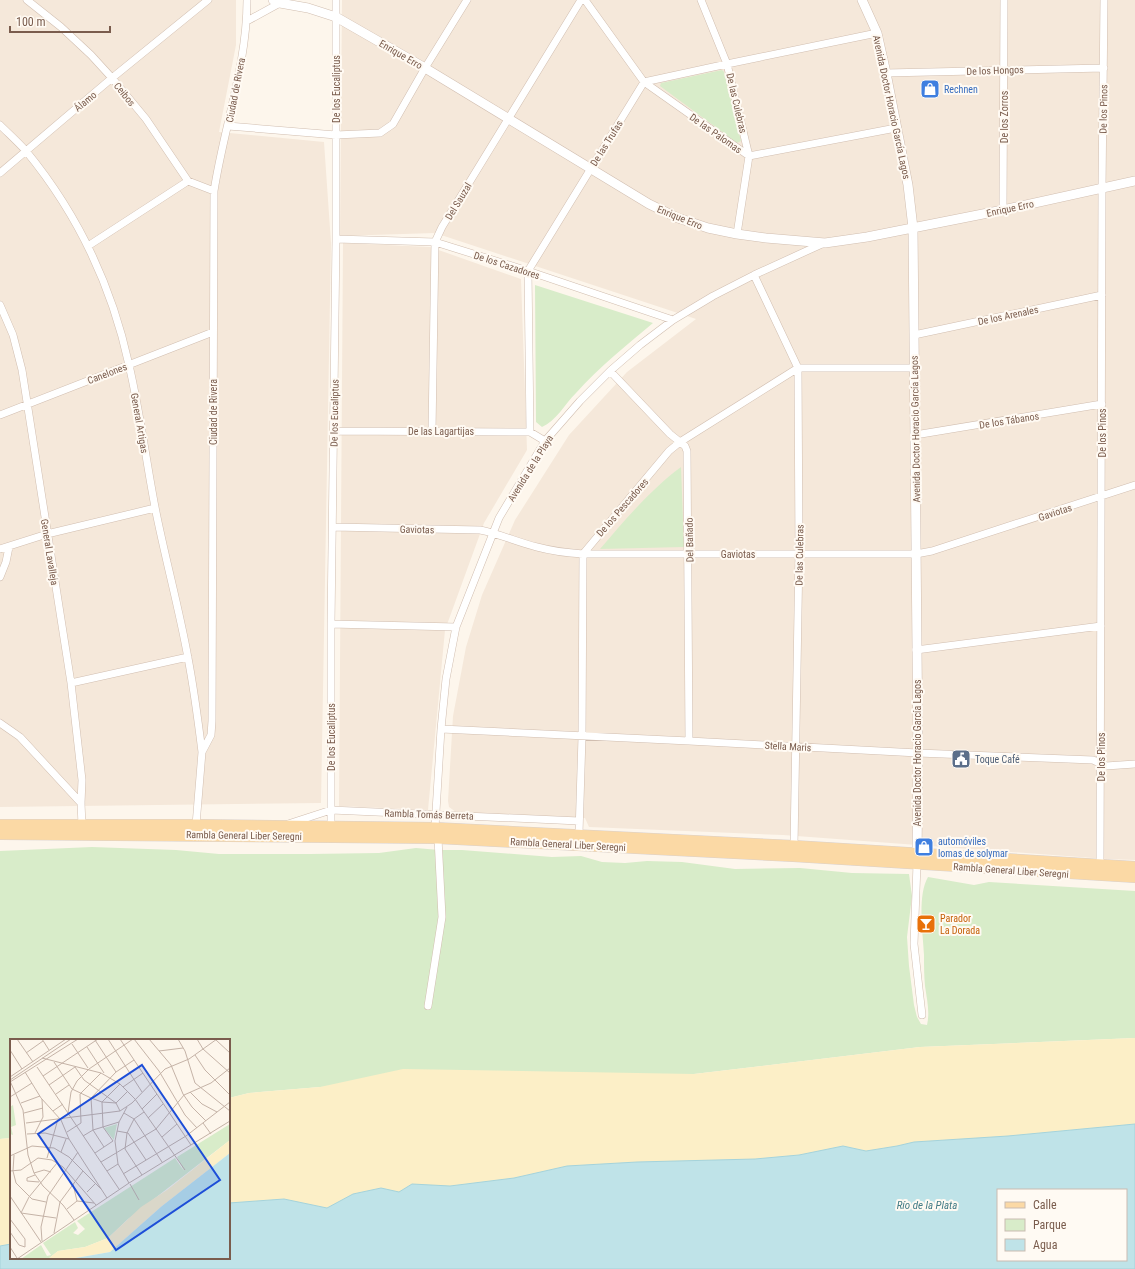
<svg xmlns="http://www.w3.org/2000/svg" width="1135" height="1269" font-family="'Roboto Condensed',sans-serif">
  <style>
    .residential { fill: #f5e8da }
    .green { fill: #d8ecc9 }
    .sand { fill: #fcefc7 }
    .water { fill: #bfe3e8; stroke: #a5d3da; fill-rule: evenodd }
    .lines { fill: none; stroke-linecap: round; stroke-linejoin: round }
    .minor-casing { stroke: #d1beb0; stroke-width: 8 }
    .tertiary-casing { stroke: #d1beb0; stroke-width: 10 }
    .primary-casing { stroke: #dad1cd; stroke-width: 12 }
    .minor { stroke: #fff; stroke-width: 7 }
    .tertiary { stroke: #fff; stroke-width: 9 }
    .primary { stroke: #fbd9a5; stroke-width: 11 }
    .labels { text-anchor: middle; stroke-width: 4; stroke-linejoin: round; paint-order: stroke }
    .street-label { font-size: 10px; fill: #7a5c4d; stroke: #fffaf3 }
    .shop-label { font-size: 10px; fill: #366cbe; stroke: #fffaf3; text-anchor: start }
    .service-label { font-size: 10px; fill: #4e5e75; stroke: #fffaf3; text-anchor: start }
    .food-label { font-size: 10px; fill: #c56008; stroke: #fffaf3; text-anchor: start }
    .water-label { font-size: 11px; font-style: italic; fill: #437c86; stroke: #fffaf3 }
    .inset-road { fill: none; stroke: #c5b3a7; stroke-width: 1 }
    .view { fill: #1d4ed8; fill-opacity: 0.15; stroke: #1d4ed8; stroke-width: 2 }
    .inset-edge { fill: none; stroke: #7a5c4d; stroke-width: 2 }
  </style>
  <rect width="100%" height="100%" fill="#fdf6ec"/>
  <!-- residential -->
  <path class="residential" d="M0 0H236V45L219 132 324 142 331 243 321 803 0 807Z
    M342 0H1135V860L1107 859 783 835 589 827 585 818 456 812 449 807 448 801 453 716 466 647 482 595 515 520 569 435 627 372 696 319 435 233 340 236Z
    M343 243 430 247 521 279 527 450 484 523 445 630 428 810 339 806Z"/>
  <!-- green -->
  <path class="green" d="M722 70 724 72 741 141 737 143 660 86 661 83Z
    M535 285 653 323C627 345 599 367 576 393 565 404 556 421 542 427L536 422Z
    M681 467 684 547 600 549C625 520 650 490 681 467Z
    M92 847 176 850 219 854H310L379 853 416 848 439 850H462L552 857 581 856 602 862 625 863 647 861 682 862 735 869 800 868 852 873 909 874 912 896 907 937 909 966 914 1005 917 1017 921 1024 927 1025C930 1012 927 1000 925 986 924 976 924 965 924 955 923 934 917 896 928 877L974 885 989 882 1135 891V1038L920 1047 694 1074 320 1087 249 1093 229 1098V1040H11V1138L0 1139V851Z"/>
  <!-- sand -->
  <path class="sand" d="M1135 1038V1124L1008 1136 914 1142 897 1146 866 1151 843 1146 799 1155 755 1159 637 1162 567 1166 514 1178 450 1186 412 1184 399 1192 381 1188 353 1194 327 1208 284 1199 229 1203V1098L249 1093 320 1087 403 1069 694 1074 920 1047Z
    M11 1138V1244L0 1246V1139Z"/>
  <!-- water -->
  <path class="water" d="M1135 1124V1269H0V1246L11 1244V1258H229V1203L284 1199 327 1208 353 1194 381 1188 399 1192 412 1184 450 1186 514 1178 567 1166 637 1162 755 1159 799 1155 843 1146 866 1151 897 1146 914 1142 1008 1136ZM998 1190H1126V1260H998Z"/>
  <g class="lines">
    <defs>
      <path id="minor" d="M27 0 61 27 91 55 112 78 146 119 188 181 214 191
        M585 0 644 82 749 156 896 128
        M701 0 727 64 749 156 737 234
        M247 21 280 3
        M886 73 1104 68
        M0 125C9 134 18 142 26 151 77 213 112 287 129 365 140 412 146 460 155 507 165 558 179 608 188 658 194 689 198 720 202 752
        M228 126 336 135 380 133 393 124 425 68 467 0
        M0 173 112 78 208 0
        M1003 210 1004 0
        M336 239 435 242 528 271 673 320
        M88 246 188 181
        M754 275 798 368 799 553 794 846
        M0 305 13 335 22 370 71 683 82 780 81 803 82 825
        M914 335 1102 295
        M610 371 670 434 685 446 687 451 689 741
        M0 415 213 332
        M334 431 530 432 545 441
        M432 431 435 242 442 227 581 0
        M530 432 528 271 644 82 727 64 877 33
        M915 435 1102 404
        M333 527 480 530C500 534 517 542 537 547 552 551 567 553 583 554H916L932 551 1135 485
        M0 549 47 534 155 508
        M0 577 6 562 9 547
        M331 624 456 627
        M916 650 1101 626
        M71 683 188 657
        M0 723 20 737 81 803
        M441 729 689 741 918 753 1093 760 1106 766 1135 764
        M288 824 331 810 579 821
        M196 825 202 752 211 735 212 721 214 191C224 127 247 65 247 0
        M331 826V624L336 239V0
        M435 828 441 729 446 679 456 627 499 518 545 441 580 401 610 371 640 345 673 320 713 296 754 275 824 243
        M579 834 582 737 583 554 669 451 680 442 798 368H914
        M917 864 914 944 922 1015
        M1100 865 1102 189 1104 0
        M428 1006 442 917 438 838"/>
      <path id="tertiary" d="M273 0 280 3 308 8 336 17 425 68 649 204 678 218 708 228 737 234 766 238 825 243 867 237 1003 210 1135 181
        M862 0 877 33 886 73 908 185 913 228 918 753 917 860"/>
      <path id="primary" d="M0 825H196L435 828 794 846 1135 867
        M0 834 438 838 793 856 1135 877"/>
    </defs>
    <!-- minor casing -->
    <use href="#minor" class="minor-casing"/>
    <!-- tertiary casing -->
    <use href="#tertiary" class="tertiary-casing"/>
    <!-- primary casing -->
    <use href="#primary" class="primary-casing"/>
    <!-- minor -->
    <use href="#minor" class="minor"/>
    <!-- tertiary -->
    <use href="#tertiary" class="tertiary"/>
    <!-- primary -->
    <use href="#primary" class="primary"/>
  </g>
  <!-- icons -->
  <defs>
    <symbol id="shop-square" viewBox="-11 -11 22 22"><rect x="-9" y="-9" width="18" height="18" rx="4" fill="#3f7fe0" stroke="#fffaf3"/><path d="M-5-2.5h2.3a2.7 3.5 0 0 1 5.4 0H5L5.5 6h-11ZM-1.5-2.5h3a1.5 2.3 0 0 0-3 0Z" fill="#fff"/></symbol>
    <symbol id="civic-square" viewBox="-11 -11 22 22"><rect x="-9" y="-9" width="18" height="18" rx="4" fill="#5c6f8a" stroke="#fffaf3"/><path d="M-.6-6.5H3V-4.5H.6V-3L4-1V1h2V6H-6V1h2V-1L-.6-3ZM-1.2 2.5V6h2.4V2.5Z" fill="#fff"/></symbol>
    <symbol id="bar-square" viewBox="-11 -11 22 22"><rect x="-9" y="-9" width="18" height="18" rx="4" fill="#e8710a" stroke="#fffaf3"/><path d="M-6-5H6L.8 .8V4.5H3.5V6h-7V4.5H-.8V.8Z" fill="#fff"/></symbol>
  </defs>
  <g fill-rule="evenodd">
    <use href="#shop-square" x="919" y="78" width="22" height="22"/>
    <use href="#civic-square" x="950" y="748" width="22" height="22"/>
    <use href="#shop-square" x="913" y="836" width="22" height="22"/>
    <use href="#bar-square" x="915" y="913" width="22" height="22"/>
  </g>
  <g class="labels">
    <!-- street labels -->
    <g class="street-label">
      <text transform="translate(401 54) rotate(30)" y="4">Enrique Erro</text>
      <text transform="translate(995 70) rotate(-2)" y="4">De los Hongos</text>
      <text transform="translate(336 89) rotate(-90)" y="4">De los Eucaliptus</text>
      <text transform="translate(235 90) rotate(-79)" y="4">Ciudad de Rivera</text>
      <text transform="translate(125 94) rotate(51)" y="4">Ceibos</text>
      <text transform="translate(85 101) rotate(-40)" y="4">Álamo</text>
      <text transform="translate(737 103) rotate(77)" y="4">De las Culebras</text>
      <text transform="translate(892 107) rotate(78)" y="4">Avenida Doctor Horacio García Lagos</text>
      <text transform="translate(1103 109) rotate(-89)" y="4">De los Pinos</text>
      <text transform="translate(1004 117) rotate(-90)" y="4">De los Zorros</text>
      <text transform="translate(716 133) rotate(35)" y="4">De las Palomas</text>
      <text transform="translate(606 143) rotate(-58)" y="4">De las Trufas</text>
      <text transform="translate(458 201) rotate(-59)" y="4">Del Sauzal</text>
      <text transform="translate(1010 208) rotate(-12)" y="4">Enrique Erro</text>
      <text transform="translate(680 217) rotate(22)" y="4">Enrique Erro</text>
      <text transform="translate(507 265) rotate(18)" y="4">De los Cazadores</text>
      <text transform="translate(1008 315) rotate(-12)" y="4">De los Arenales</text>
      <text transform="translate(107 373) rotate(-21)" y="4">Canelones</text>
      <text transform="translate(213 412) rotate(-90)" y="4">Ciudad de Rivera</text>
      <text transform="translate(334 413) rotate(-89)" y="4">De los Eucaliptus</text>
      <text transform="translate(1009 420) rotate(-9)" y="4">De los Tábanos</text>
      <text transform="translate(140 423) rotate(80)" y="4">General Artigas</text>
      <text transform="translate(915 429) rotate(-91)" y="4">Avenida Doctor Horacio García Lagos</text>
      <text x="441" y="435">De las Lagartijas</text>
      <text transform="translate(1102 433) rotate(-90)" y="4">De los Pinos</text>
      <text transform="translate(530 468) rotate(-58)" y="4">Avenida de la Playa</text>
      <text transform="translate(622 507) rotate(-49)" y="4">De los Pescadores</text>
      <text transform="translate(1055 512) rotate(-18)" y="4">Gaviotas</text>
      <text transform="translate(417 529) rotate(1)" y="4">Gaviotas</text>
      <text transform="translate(689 540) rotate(-91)" y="4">Del Bañado</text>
      <text transform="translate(50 552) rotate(81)" y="4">General Lavalleja</text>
      <text x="738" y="558">Gaviotas</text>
      <text transform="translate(799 555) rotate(-89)" y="4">De las Culebras</text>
      <text transform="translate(331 737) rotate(-90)" y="4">De los Eucaliptus</text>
      <text transform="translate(788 746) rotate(3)" y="4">Stella Maris</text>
      <text transform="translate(917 753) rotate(-90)" y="4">Avenida Doctor Horacio García Lagos</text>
      <text transform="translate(1101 757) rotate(-90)" y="4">De los Pinos</text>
      <text transform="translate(429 814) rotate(2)" y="4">Rambla Tomás Berreta</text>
      <text transform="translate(244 835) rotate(1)" y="4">Rambla General Liber Seregni</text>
      <text transform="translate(568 844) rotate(3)" y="4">Rambla General Liber Seregni</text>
      <text transform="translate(1011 870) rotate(4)" y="4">Rambla General Liber Seregni</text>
    </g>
    <!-- shop labels -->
    <g class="shop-label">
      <text x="944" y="93">Rechnen</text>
      <text x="938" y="845">automóviles<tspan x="938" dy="12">lomas de solymar</tspan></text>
    </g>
    <!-- service labels -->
    <g class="service-label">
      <text x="975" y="763">Toque Café</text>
    </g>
    <!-- food labels -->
    <g class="food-label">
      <text x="940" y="922">Parador<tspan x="940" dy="12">La Dorada</tspan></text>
    </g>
    <!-- water labels -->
    <g class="water-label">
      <text x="927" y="1209">Río de la Plata</text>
    </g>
  </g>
  <!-- overview -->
  <g transform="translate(10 1039)">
    <rect width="220" height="220" fill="#fdf6ec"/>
    <path d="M3 66 6 86 1 88 3 96 0 95V68ZM107 85 104 100V101L94 89ZM220 85V101L118 180 98 199 75 208 48 212 38 220H11L31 206 37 217 41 216 33 204 65 183 68 189 63 194 68 196 75 190 67 182 165 119 174 132 167 118Z" fill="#d8ecc9"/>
    <path d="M220 101V114L152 167 100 213 60 220H38L48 212 75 208 98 199 131 168 157 151Z" fill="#fcefc7"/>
    <path d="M220 114V220H60L100 213 152 167Z" fill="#bfe3e8"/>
    <path class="inset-road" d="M7 0 23 23M32 0 39 11M98 0 132 53M110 0 181 106M124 0 149 32 175 76 187 89M139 0 161 26 173 55 182 68 196 82M168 0 175 12 185 44 220 72M187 0 193 10 220 34M85 1 106 33M206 1 220 14M62 5 78 29M77 8 94 34M0 11 12 30M149 12 173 9M16 14 33 2M185 16 195 31 220 56M32 19 91 34 110 45 125 60 175 131M44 23 62 50 81 59 92 63 106 64 118 52M27 28 109 150M65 28 74 41 106 64 110 72M15 33 31 59 51 81 59 100 97 159M33 37 88 0M0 38 56 0M0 41 61 0M0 42 13 71 18 116 24 134 33 147 53 166 64 181M0 43 68 0M39 46 65 28M113 48 133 34M180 53 192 65 207 73M46 55 59 46M0 58 22 44M11 64 30 57M117 68 109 83 105 102 108 125 119 144M132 70 147 55M43 72 53 65M14 74 33 69M58 74 61 53 67 42 79 30 123 0M114 74 124 80 152 123M138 79 153 65M16 84 110 72 122 64 155 30 179 20 207 0M193 84 201 95M107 92 118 94 136 121M57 93 71 84 70 55 91 34M25 94 33 78 32 60M17 95 35 94 59 100M73 97 83 91 109 83M152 98 167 85M103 102 93 88 92 63 110 45M94 108 83 91 81 59 106 33 124 21M51 113 56 100M85 114 103 102M4 116 3 132 6 144 22 160 36 163M0 117 22 107 44 109 59 118 91 150M37 119 48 80M91 123 146 90 174 56 201 44 220 29M0 132 11 131 28 119 42 121 53 128 86 166M97 132 108 125M24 134 34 131 41 133M113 135 176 97 220 63M25 136 17 139V142L29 143M132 136 115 110 117 94 124 80 134 73M63 145 67 162M120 145 129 161M77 153 86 144M0 157 31 203M57 170 67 162 84 164M11 174 19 158 47 124M11 174 46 179M0 180 15 200V208M0 193 9 206 15 208M44 194 50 163 73 132M32 202 31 188 38 157 68 113M0 208 7 219M7 220 119 144 220 82"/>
    <path class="view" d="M132 26 210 141 106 211 28 95Z"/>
    <rect width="220" height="220" class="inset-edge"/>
  </g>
  <!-- legend -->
  <rect x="997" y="1189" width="130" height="72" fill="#fffaf3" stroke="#cabbb1"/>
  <rect x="1005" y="1202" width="20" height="6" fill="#fbd9a5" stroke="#cabbb1"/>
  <text x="1033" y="1209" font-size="12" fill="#7a5c4d">Calle</text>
  <rect x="1005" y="1219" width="20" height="12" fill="#d8ecc9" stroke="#cabbb1"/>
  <text x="1033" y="1229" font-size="12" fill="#7a5c4d">Parque</text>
  <rect x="1005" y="1239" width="20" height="12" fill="#bfe3e8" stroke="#cabbb1"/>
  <text x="1033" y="1249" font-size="12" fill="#7a5c4d">Agua</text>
  <!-- scale -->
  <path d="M10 26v6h100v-6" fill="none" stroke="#7a5c4d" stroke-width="2"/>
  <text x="16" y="26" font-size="12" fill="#7a5c4d" stroke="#fffaf3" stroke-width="3" paint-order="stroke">100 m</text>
</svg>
